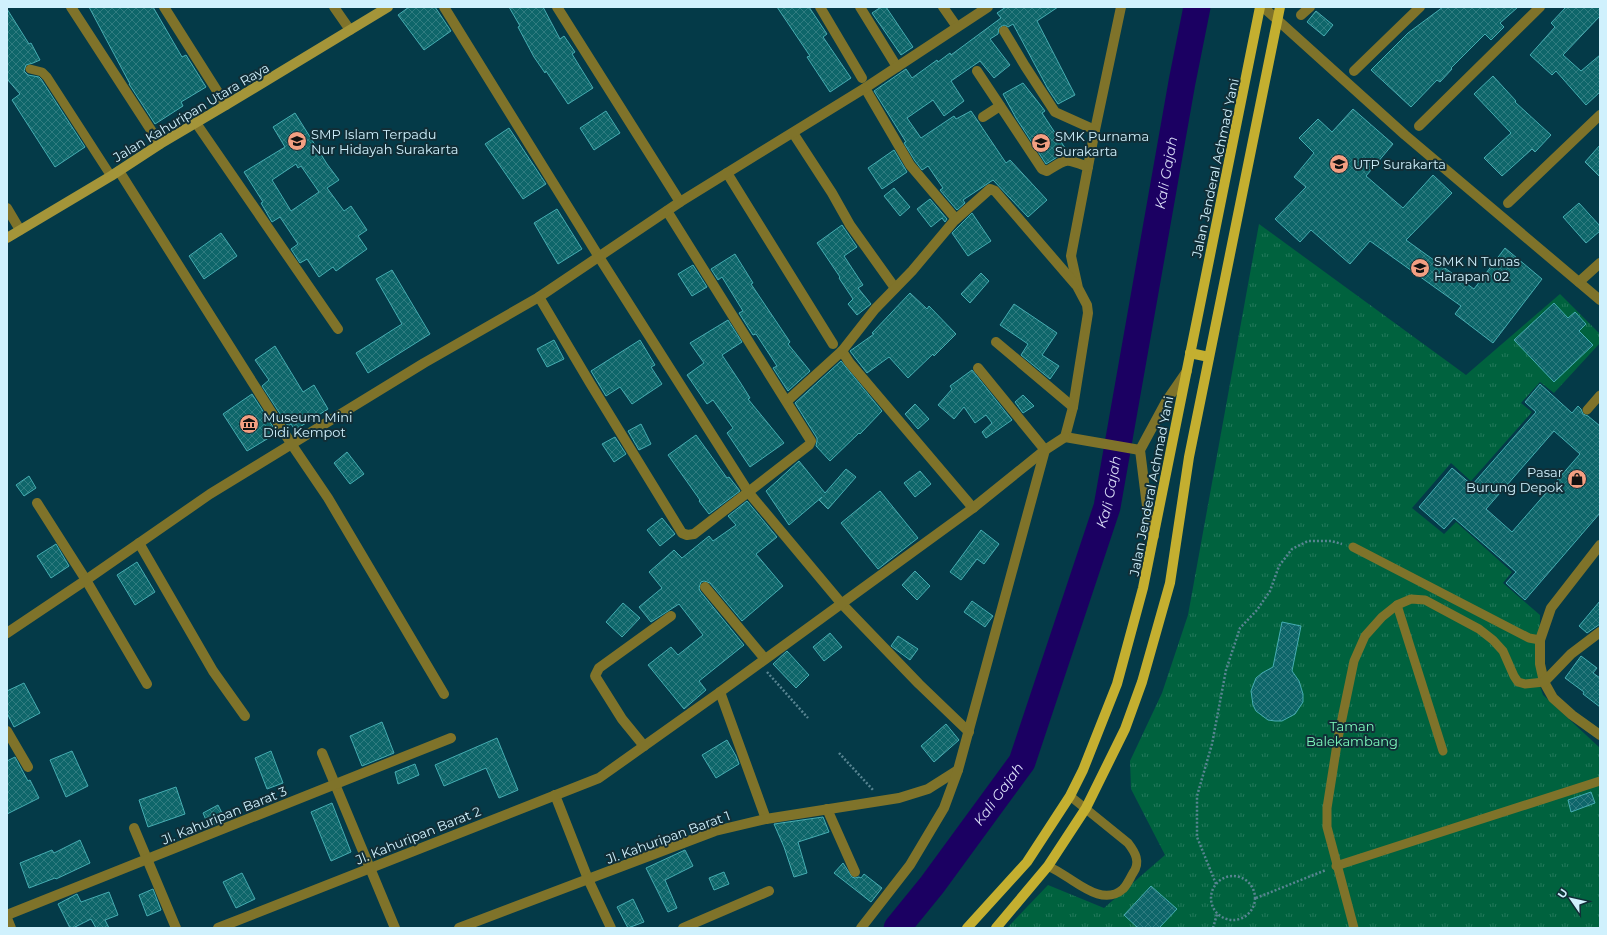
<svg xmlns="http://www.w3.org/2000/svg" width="1607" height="935" font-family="Montserrat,sans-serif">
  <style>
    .park { fill: url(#park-tufts) }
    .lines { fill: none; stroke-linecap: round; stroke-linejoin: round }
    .river { stroke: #1b0062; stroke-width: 27 }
    .building { fill: url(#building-cross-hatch); stroke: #46adb2; fill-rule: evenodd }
    .path { stroke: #588592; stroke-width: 2.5; stroke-dasharray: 2 2; stroke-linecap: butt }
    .lane { stroke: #7f732a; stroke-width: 9 }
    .street { stroke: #7f732a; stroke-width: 10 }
    .secondary { stroke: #a49539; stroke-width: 10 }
    .primary { stroke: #c4af30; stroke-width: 10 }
    .labels { text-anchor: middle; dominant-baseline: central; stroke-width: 4; stroke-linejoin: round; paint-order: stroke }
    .street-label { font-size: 13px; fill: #d0f1fd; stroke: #112e37 }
    .poi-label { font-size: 13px; fill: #d0f1fd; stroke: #112e37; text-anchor: start }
    .park-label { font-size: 13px; fill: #7ffcbe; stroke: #112e37 }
    .water-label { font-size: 14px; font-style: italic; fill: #d9dcf6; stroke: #112e37 }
  </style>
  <defs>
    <pattern id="park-tufts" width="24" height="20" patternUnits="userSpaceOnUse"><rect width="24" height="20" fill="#00623e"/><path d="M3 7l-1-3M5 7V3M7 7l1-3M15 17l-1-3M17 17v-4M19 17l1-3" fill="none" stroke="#24795b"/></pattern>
    <pattern id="building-cross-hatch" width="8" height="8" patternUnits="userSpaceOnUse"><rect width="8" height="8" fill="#0e666a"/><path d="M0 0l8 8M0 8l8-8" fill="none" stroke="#307c80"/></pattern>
  </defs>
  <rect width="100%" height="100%" fill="#043a48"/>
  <!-- park -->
  <polygon class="park" points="1259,224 1466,375 1560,294 1600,334 1600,343 1554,393 1540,382 1521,403 1532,412 1471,481 1451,463 1412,508 1444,534 1456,522 1512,572 1503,583 1540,615 1539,683 1543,695 1600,748 1600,928 1007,928 1048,885 1104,908 1165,855 1131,789 1130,761 1162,693 1188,615"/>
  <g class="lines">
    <!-- river -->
    <path class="river" id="s1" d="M 897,928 L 932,885 L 1022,762 L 1107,507 L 1182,82 L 1197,7"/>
  </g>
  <!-- building -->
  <g class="building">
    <polygon points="89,7 153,7 182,57 186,55 206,87 181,102 183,106 155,124 129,84 130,84"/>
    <polygon points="409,7 435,7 451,31 424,50 398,15"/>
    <polygon points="509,7 543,7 560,39 564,36 575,52 572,54 593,88 568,104 546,71 545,73 534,57 518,27 520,26"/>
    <polygon points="777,7 809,7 827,34 823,37 851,78 830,92 807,57 810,56"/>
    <polygon points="881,7 886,7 913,47 901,55 872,13"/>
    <polygon points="1006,7 1058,7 1037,21 1075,95 1058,104 1048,89 1013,24 1008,27 1004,25 999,28 998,34 990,39 1010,65 994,78 980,61 951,81 964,101 944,116 933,100 907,118 921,138 954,116 956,119 971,111 1006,163 1010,160 1047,200 1028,217 993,180 963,200 965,203 957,210 940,190 943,188 928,166 922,170 915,161 904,143 906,142 874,91 906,69 912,78 937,60 938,62 950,53 951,55 1001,18 997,13"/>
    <polygon points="1443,7 1518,7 1500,23 1504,27 1491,40 1485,34 1451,68 1452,69 1440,82 1437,80 1411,107 1371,70 1408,33"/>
    <polygon points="1566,7 1600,7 1600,16 1563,55 1581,71 1600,55 1600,92 1586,105 1556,71 1552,75 1530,55 1555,27 1551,23"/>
    <polygon points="7,9 29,44 31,43 40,60 33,63 26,65 24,71 28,75 39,77 41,79 85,147 55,167 12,100 20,94 7,79"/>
    <polygon points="1316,11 1333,25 1324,36 1307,22"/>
    <polygon points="1493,76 1516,101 1515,102 1551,135 1535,152 1532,149 1502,176 1484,158 1511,133 1474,94"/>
    <polygon points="1023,83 1045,111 1042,113 1067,151 1046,164 1016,118 1003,94"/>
    <polygon points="1353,109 1393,144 1366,176 1403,208 1433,175 1452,193 1406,240 1474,289 1505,248 1542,279 1493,343 1455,314 1461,306 1370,241 1350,264 1311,230 1300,242 1275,219 1306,187 1294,177 1314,153 1299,138 1318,119 1332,132"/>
    <polygon points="606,111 620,133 594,150 580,128"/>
    <path d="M 295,113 L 327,164 L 339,180 L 327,188 L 344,211 L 351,206 L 367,230 L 358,236 L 367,249 L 336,271 L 333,267 L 319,277 L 307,259 L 300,263 L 291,249 L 298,244 L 280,217 L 272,222 L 261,203 L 263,202 L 244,172 L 285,147 L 273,127 ZM 296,164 L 298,168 L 301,166 L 319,192 L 291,211 L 272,180 Z"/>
    <polygon points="509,128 546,184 523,199 485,144"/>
    <polygon points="1600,145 1600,177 1585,162"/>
    <polygon points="894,150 907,172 882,189 868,168"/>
    <polygon points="894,188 910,207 900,216 884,196"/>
    <polygon points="930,199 947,219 945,222 942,218 931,227 917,209"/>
    <polygon points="1579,203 1600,226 1600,231 1586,243 1563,217"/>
    <polygon points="557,209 582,249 558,264 534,223"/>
    <polygon points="972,213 991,241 968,256 952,233"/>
    <polygon points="842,225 857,247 844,256 863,285 858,288 871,304 857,315 848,304 853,299 839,278 840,277 817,243"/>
    <polygon points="221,233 237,256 204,279 189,256"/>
    <polygon points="735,254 753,283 751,284 790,342 788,344 810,371 788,391 773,368 777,366 756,334 753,335 739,313 743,311 722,277 718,280 711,269"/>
    <polygon points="693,265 707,287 692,296 678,274"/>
    <polygon points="392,270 430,334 368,373 356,353 402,324 376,279"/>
    <polygon points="981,273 989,281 970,303 961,294"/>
    <polygon points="910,293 927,309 929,306 956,334 934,356 933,354 908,378 889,357 867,373 850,351 874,334 872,333"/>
    <polygon points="1554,303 1568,318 1575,312 1586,324 1579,331 1593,345 1554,382 1514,340"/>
    <polygon points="1014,304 1057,333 1042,355 1059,366 1050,379 1021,355 1028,344 1000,325"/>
    <polygon points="728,320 742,342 722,355 740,382 750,398 748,399 784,443 750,467 727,433 733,428 713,400 707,404 687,375 704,363 690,343"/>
    <polygon points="554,340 564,359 547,367 537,349"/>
    <polygon points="640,340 655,365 651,367 662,384 632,404 620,387 606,396 591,371"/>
    <polygon points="275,346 303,392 314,385 328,409 295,430 291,424 288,426 262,386 269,380 255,360"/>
    <polygon points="841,361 882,411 860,434 859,433 830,461 816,446 817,441 817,438 795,403"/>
    <polygon points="972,370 1012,420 986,438 982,432 992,423 986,415 975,423 964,407 954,419 938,405 952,389 950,386"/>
    <path d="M 1540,384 L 1572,413 L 1578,406 L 1581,409 L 1583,414 L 1588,416 L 1600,426 L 1600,513 L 1525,600 L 1506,583 L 1516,572 L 1454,518 L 1444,529 L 1419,507 L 1452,468 L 1472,485 L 1536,412 L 1525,402 ZM 1554,431 L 1580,454 L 1512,532 L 1486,509 Z"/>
    <polygon points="252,394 277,433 247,451 223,414"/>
    <polygon points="1023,395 1034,406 1023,413 1015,402"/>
    <polygon points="915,404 929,419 918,429 905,414"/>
    <polygon points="641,424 651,444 639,450 628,431"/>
    <polygon points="696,435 727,478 729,477 740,491 709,514 699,501 700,500 668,455"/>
    <polygon points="615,437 626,454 614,462 602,444"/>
    <polygon points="347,452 364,474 350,484 334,463"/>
    <polygon points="799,461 825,493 846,469 856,477 828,509 819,500 822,497 789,525 766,491"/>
    <polygon points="920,471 931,484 915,497 904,483"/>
    <polygon points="29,476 36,488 24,496 16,485"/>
    <polygon points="880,491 918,538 878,569 841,523"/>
    <polygon points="747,501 777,537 756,554 783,586 742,621 710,583 704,581 701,582 699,588 700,591 744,645 699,681 706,690 684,709 648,665 671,647 678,655 703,635 679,604 651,622 639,607 662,588 649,572 674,550 682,558 709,536 713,541 736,525 728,516"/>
    <polygon points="662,518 675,534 660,546 647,530"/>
    <polygon points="981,530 999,544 984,564 977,559 961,580 950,572"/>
    <polygon points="56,544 69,566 51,578 37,556"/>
    <polygon points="137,562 155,592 135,605 117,575"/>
    <polygon points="915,571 930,586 917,600 902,585"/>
    <polygon points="972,601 993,616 985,627 964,612"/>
    <polygon points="1600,601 1600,624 1587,633 1579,626"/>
    <polygon points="623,603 640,618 622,637 606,622"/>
    <polygon points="1282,622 1301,626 1292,671 1299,681 1303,694 1303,702 1295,714 1282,721 1275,721 1268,720 1256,711 1253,705 1251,691 1256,678 1262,673 1273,667"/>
    <polygon points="830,633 842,647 824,661 813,647"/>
    <polygon points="898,636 918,649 910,660 891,646"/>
    <polygon points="787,651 809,675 796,688 773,664"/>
    <polygon points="1581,656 1597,668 1593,673 1600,678 1600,707 1583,694 1584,692 1565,678"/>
    <polygon points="24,683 40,713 14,727 7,713 7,691"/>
    <polygon points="382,722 394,753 362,766 350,736"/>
    <polygon points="946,724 959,740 934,762 921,746"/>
    <polygon points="497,738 518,790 499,798 486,768 444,786 435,765"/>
    <polygon points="727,740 736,756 739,764 716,778 702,755"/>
    <polygon points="72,751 88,786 66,797 50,760"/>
    <polygon points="271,751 283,783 267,789 255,758"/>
    <polygon points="15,757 28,781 30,780 39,798 7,814 7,761"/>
    <polygon points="415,764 419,775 398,784 395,772"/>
    <polygon points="176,787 185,814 148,827 139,800"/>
    <polygon points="1591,792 1595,803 1571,812 1568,800"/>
    <polygon points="332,803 351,852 331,861 311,812"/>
    <polygon points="218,805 225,819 209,827 203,813"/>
    <polygon points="823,817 829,832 798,842 807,873 794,877 784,847 774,824"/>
    <polygon points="80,840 90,863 56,879 55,878 29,888 20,863 52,850 54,853"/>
    <polygon points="685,850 693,866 665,880 677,908 668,912 646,868"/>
    <polygon points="843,863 852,877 855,878 859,877 861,878 864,874 882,888 871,902 834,873"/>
    <polygon points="724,872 729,884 714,890 709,878"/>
    <polygon points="242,873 255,899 236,908 223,882"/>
    <polygon points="1151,886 1177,909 1159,928 1138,928 1124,915"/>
    <polygon points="153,889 161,910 147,916 139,895"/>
    <polygon points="109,892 118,915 105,920 109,928 96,928 91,919 73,928 70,928 58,904 77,894 81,902"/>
    <polygon points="633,899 644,922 628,928 617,907"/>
  </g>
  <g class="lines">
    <!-- path -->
    <g class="path">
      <polyline points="767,672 808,718"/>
      <polyline points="839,753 874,791"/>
      <circle cx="1233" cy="898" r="22"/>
      <polyline points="1216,884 1197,837 1197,796 1212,744 1226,670 1240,628 1257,610 1270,591 1279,566 1292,549 1308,541 1331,541 1342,544"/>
      <polyline points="1256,898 1326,870"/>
      <polyline points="1213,928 1217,914"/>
    </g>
    <!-- lane -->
    <g class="lane">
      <polyline points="30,69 42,72 47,77 111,176"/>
      <polyline points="1587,410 1600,395"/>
      <polyline points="1353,547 1529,638 1540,640"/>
      <polyline points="1397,605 1443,751"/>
      <path d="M 1048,866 C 1054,869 1061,873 1067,877 C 1083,887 1105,905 1123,889 C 1127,885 1130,878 1133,873 C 1141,862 1135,852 1128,843 L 1070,796"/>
      <polyline points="1336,866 1600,781"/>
      <polyline points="1354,928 1327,827 1327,808 1338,738 1354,661 1365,636 1382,617 1397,605 1411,599 1425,600 1479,629 1493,640 1503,651 1514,676 1518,682 1525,684 1544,682"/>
    </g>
    <!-- street -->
    <g class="street">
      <polyline points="71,7 160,144"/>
      <polyline points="164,7 226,105"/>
      <polyline points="334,7 350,30"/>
      <polyline points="444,7 599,257 749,493 841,603 919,684 969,732"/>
      <polyline points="557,7 680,202"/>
      <polyline points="820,7 862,78"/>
      <polyline points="860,7 897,67"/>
      <polyline points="943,7 957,27"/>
      <polyline points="1121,7 1095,130 1071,256 1078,288 1087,305 1088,313 1073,407 1065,437 1140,450"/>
      <polyline points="1263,7 1405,135 1600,300"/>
      <polyline points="1301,15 1310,7"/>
      <polyline points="1004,31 1025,66 1055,112 1095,130"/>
      <path d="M 977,71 L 1042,169 L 1047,171 C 1068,158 1065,158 1088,167"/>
      <polyline points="1354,71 1420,7"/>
      <polyline points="865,88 910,165 956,219"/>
      <polyline points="983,117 1000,106"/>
      <polyline points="196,123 338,329"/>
      <polyline points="1419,126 1540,7"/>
      <polyline points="793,133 832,193 850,225 895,288"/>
      <polyline points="119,171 292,445 328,498 444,694"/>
      <polyline points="727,173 833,344"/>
      <polyline points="1508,203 1600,115"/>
      <polyline points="7,208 20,230"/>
      <polyline points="1579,282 1600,263"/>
      <polyline points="539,297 590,383 682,533 687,535 694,534 809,445 811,441 667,211"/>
      <polyline points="996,342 1073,407"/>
      <polyline points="842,351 849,362 973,508"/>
      <polyline points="787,401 842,351 875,309 912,271 954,221 990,189 995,191 1076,285"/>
      <polyline points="37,503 86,580 147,684"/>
      <polyline points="1154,536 1149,522 1140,450 1167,400 1187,371"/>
      <polyline points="139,543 213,671 245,716"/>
      <polyline points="1600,545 1551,608 1540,640 1540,664 1544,682 1553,698 1572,715 1600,735"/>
      <polyline points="705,587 765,659"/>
      <polyline points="7,633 86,580 210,494 424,363 539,297 680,202 865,88 988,7"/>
      <polyline points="1544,682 1571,654 1600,632"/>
      <polyline points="720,692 766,819"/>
      <polyline points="7,731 28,767"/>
      <polyline points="644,746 622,719 595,676 599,668 671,616"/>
      <polyline points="322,753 395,928"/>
      <polyline points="555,795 588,879 611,928"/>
      <polyline points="827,809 855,872"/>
      <polyline points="134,828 176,928"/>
      <polyline points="7,915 451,738"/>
      <polyline points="7,918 11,928"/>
      <polyline points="218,928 599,778 720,692 973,508 1045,450 1065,437"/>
      <polyline points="459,928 715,831 766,819 899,798 928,789 958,770"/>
      <polyline points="683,928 769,891"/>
      <polyline points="861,928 910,865 944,808 958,770 1045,450 978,368"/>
    </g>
    <!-- secondary -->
    <polyline class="secondary" points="7,238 111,176 160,144 226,105 388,7"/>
    <!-- primary -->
    <g class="primary">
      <polyline points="1190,353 1209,357"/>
      <polyline points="967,928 1027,862 1070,796 1083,770 1117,684 1143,588 1260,7"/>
      <polyline points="996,928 1048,866 1086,808 1125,729 1142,682 1170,583 1189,457 1280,7"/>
    </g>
  </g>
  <!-- icons -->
  <defs>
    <g id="school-disc" transform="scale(1)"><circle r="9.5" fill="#f39f82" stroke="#112e37"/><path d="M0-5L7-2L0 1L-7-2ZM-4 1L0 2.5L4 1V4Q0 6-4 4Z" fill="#111"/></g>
    <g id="university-disc" transform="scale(1)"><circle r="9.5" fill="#f39f82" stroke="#112e37"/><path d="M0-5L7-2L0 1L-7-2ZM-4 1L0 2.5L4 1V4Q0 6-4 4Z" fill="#111"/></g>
    <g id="museum-disc" transform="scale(1)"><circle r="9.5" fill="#f39f82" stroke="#112e37"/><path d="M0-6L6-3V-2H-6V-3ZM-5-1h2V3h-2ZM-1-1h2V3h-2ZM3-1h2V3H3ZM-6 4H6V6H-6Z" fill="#111"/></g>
    <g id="shop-disc" transform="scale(1)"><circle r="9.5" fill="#f39f82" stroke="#112e37"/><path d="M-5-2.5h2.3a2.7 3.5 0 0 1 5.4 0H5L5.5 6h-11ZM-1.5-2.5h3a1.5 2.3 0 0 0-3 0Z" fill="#111"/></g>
  </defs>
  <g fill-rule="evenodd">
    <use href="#school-disc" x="297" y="141"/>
    <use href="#school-disc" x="1041" y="143"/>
    <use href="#university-disc" x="1339" y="164"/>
    <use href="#school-disc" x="1420" y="268"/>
    <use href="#museum-disc" x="249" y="424"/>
    <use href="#shop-disc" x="1577" y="479"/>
  </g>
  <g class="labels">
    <!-- street labels -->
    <g class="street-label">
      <text transform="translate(191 112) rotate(-31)">Jalan Kahuripan Utara Raya</text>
      <text transform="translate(1215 168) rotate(-78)">Jalan Jenderal Achmad Yani</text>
      <text transform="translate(1151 486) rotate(-79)">Jalan Jenderal Achmad Yani</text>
      <text transform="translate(224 815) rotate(-22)">Jl. Kahuripan Barat 3</text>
      <text transform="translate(418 835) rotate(-22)">Jl. Kahuripan Barat 2</text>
      <text transform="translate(668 837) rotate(-20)">Jl. Kahuripan Barat 1</text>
    </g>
    <!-- poi labels -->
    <g class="poi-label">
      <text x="311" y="134">SMP Islam Terpadu<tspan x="311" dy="15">Nur Hidayah Surakarta</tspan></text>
      <text x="1055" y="136">SMK Purnama<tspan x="1055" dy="15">Surakarta</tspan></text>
      <text x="1353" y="164">UTP Surakarta</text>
      <text x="1434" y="261">SMK N Tunas<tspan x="1434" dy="15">Harapan 02</tspan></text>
      <text x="263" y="417">Museum Mini<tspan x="263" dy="15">Didi Kempot</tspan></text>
      <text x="1563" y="472" text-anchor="end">Pasar<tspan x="1563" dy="15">Burung Depok</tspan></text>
    </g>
    <!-- park labels -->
    <g class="park-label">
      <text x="1352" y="726">Taman<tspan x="1352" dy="15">Balekambang</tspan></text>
    </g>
    <!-- water labels -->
    <g class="water-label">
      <text stroke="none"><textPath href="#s1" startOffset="816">Kali Gajah</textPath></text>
      <text stroke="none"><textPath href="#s1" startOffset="492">Kali Gajah</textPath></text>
      <text stroke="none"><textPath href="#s1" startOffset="168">Kali Gajah</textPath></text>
    </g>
  </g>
  <!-- border -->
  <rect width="1607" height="935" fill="none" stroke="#d0f1fd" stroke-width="16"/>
  <!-- north arrow -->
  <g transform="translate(1571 899) rotate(304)" stroke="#112e37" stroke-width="3" paint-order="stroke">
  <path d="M0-3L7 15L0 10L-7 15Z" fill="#d0f1fd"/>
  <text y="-6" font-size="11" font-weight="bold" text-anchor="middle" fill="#d0f1fd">U</text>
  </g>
</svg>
